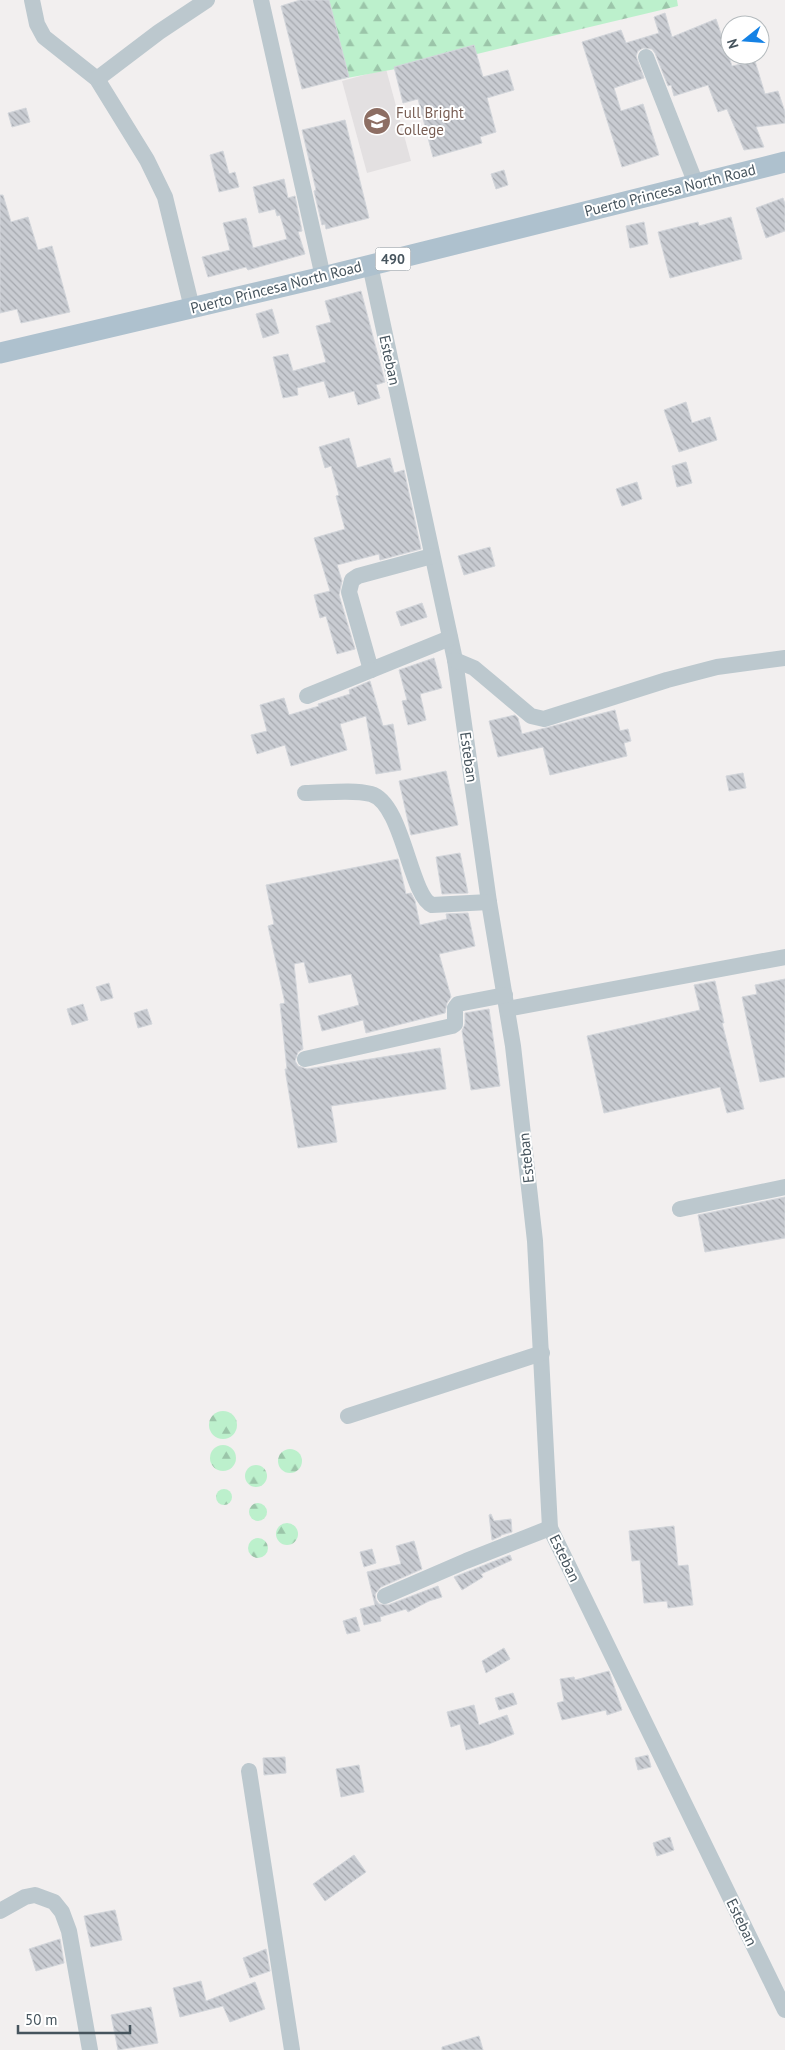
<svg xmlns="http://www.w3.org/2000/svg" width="785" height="2050" font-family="'PT Sans',sans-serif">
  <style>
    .education { fill: #e3e0e1 }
    .forest { fill: url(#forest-firs) }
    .building { fill: url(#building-back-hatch); stroke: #d3d6db }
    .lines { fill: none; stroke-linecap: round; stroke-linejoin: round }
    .minor { stroke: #bcc8ce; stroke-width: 16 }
    .major { stroke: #aec1ce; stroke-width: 21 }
    .labels { text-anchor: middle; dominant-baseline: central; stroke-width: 4; stroke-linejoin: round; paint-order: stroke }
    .shield { fill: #fff; stroke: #7e878e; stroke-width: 1 }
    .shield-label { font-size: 14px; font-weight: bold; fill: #46545d }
    .education-label { font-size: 15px; fill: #785e54; stroke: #fff; text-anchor: start }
    .street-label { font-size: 15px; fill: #46545d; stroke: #fff }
  </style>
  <defs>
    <pattern id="forest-firs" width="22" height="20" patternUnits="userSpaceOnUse" patternTransform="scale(1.25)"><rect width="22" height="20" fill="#bcf0cc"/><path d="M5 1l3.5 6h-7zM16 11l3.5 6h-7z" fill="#9bc5a9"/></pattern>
    <pattern id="building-back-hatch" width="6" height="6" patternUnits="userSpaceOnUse" patternTransform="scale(1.25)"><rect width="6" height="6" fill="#c9ccd2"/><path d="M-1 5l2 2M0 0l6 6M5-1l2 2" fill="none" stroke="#a5a8ae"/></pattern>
  </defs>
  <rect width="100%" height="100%" fill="#f2efef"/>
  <!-- education -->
  <polygon class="education" points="386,69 411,161 367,173 342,81"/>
  <!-- forest -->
  <g class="forest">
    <polygon points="312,0 677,0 678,6 477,54 336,80"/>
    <circle cx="223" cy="1425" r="14"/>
    <circle cx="223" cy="1458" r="13"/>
    <circle cx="290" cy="1461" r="12"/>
    <circle cx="256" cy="1476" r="11"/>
    <circle cx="224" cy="1497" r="8"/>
    <circle cx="258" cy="1512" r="9"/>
    <circle cx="287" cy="1534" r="11"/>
    <circle cx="258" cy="1548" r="10"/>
  </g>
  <!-- building -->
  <g class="building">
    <polygon points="300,0 329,0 349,77 302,89 281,6"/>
    <polygon points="665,13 672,37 716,19 732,66 755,61 765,94 778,91 785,112 785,123 756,127 764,147 744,150 727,109 718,112 708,85 674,96 671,85 668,86 655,53 652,49 643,48 638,51 636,56 644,78 614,88 621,111 643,104 659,155 622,167 582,42 621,30 626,43 659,33 654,17"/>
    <polygon points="474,45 483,77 508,70 514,90 487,98 496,132 480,137 482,143 433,157 418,99 403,103 394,67"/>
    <polygon points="26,108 30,122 12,127 8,113"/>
    <polygon points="345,120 369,218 326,229 325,224 322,225 314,191 316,190 302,130"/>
    <polygon points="223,151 229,174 235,172 239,187 219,192 210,155"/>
    <polygon points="504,170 508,185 496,189 491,174"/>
    <polygon points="284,179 288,198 295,196 302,231 298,232 305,254 248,270 246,267 208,277 202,257 230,250 223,223 246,218 253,248 287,239 280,215 277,216 275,209 259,213 253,187"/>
    <polygon points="0,195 3,195 11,222 28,217 38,250 52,246 70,312 21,323 17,309 0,313"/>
    <polygon points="783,198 785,204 785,231 766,238 756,208"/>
    <polygon points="731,217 742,259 670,278 658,232 698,222 699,226"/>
    <polygon points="644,222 648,244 630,248 626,226"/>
    <polygon points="361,291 385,382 376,385 380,398 358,405 354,391 329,398 324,381 297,388 298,395 283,398 273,357 288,354 293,371 326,362 316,326 331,322 325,301"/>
    <polygon points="272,309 279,333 263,338 256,314"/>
    <polygon points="686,402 692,423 710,417 717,440 679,452 664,410"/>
    <polygon points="349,438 357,468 390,458 394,473 404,470 421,549 380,560 379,554 337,565 342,581 339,595 355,649 337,654 326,616 320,618 314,595 330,591 314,538 345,529 336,496 339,495 331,466 325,468 319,447"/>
    <polygon points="686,462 692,483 677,487 672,466"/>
    <polygon points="637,482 642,499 622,506 616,489"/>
    <polygon points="490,547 495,566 464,575 458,556"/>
    <polygon points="422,603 427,617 401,626 396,612"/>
    <polygon points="434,658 442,688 420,694 426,720 408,725 402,701 407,700 399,670"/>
    <polygon points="370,681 383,726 393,724 401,770 376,774 366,716 340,724 347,750 291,766 285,745 257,754 251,735 267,731 260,705 284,698 289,715 319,706 318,704 350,694 349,690"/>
    <polygon points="615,710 620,731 628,729 631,741 624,743 627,756 550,775 543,747 498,757 489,721 515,715 518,718 522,734"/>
    <polygon points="446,771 458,825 411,835 399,781"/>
    <polygon points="743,773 746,788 729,791 726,776"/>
    <polygon points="460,853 468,893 442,894 436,857"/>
    <polygon points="398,859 406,894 411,893 415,901 420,925 447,919 446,914 468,913 475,946 439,954 451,997 447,1003 445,1013 366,1033 363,1020 322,1031 318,1016 359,1005 351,974 309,983 304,962 294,964 303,1049 298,1052 295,1061 298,1066 307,1069 440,1048 446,1089 331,1106 337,1142 298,1148 285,1069 287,1069 280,1004 285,1003 268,926 274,924 266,885"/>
    <polygon points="785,979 785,1077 760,1082 742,997 757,994 755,985"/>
    <polygon points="715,981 724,1023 722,1023 744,1109 727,1113 720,1087 604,1113 587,1036 700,1010 694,985"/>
    <polygon points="109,983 113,998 101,1001 96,987"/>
    <polygon points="83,1004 88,1020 72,1025 67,1009"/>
    <polygon points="147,1009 152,1024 138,1028 134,1013"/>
    <polygon points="489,1009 500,1086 471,1090 462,1031 465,1024 465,1013"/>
    <polygon points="785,1197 785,1238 705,1252 698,1215"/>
    <polygon points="491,1514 494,1521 511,1519 512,1532 501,1535 501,1536 492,1540 489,1515"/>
    <polygon points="674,1526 678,1566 688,1565 693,1605 668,1608 667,1601 644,1603 640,1560 632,1561 629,1531"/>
    <polygon points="414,1541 422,1569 381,1587 375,1594 376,1600 379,1604 388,1605 438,1586 442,1597 429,1601 408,1612 406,1609 380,1617 381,1621 364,1625 360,1609 375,1605 367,1572 401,1564 396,1546"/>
    <polygon points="372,1549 376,1563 364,1567 360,1552"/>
    <polygon points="510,1555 512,1560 481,1574 483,1577 462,1590 454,1577"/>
    <polygon points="356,1617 360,1631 347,1634 343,1621"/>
    <polygon points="504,1648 510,1659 486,1673 482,1661"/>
    <polygon points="609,1671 622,1710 607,1715 606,1710 562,1720 557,1703 564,1701 560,1679 574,1677 575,1680"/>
    <polygon points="513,1693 517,1704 499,1710 495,1698"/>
    <polygon points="474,1705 479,1725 507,1715 514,1734 489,1744 466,1750 460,1724 451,1727 447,1712"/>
    <polygon points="648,1755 651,1767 638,1770 635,1758"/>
    <polygon points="285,1757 286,1773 264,1775 263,1758"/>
    <polygon points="359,1765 364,1792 341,1797 336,1769"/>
    <polygon points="670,1837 674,1850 657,1856 653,1843"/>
    <polygon points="354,1855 366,1872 325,1901 313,1884"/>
    <polygon points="115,1910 122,1940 91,1947 84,1916"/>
    <polygon points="60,1939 64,1963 36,1971 29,1949"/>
    <polygon points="266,1949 270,1971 250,1978 243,1958"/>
    <polygon points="201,1981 206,2001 255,1982 265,2009 230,2022 223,2006 180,2017 173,1988"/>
    <polygon points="151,2007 158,2043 118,2050 111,2015"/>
    <polygon points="479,2036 483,2050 442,2050 442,2047"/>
  </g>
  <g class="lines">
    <!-- minor -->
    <g class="minor">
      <polyline points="32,0 37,24 44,37 97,79 147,160 165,197 192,308"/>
      <polyline points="261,0 323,277"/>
      <polyline points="646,57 696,184"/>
      <polyline points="97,79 159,32 207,0"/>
      <polyline points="370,265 455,660 489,902 513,1046 535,1241 550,1528 785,2010"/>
      <polyline points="432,556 358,576 352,580 349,592 371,670 450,638"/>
      <polyline points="455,660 474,668 531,716 544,719 667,680 717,667 785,658"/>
      <polyline points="307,696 371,670"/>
      <path d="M 305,793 C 324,793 353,789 371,794 C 403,803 410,896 432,905 L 489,902"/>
      <polyline points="507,1009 785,957"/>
      <polyline points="305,1059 452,1026 455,1024 455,1008 458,1004 505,995"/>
      <polyline points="680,1209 785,1187"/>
      <polyline points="348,1416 542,1353"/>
      <polyline points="385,1596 466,1561 550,1528"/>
      <polyline points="249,1771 292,2050"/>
      <polyline points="0,1911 25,1897 35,1895 54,1902 62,1912 69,1931 90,2050"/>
    </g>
    <!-- major -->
    <polyline class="major" points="0,353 323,277 785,162"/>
  </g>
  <!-- icons -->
  <defs>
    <g id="university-disc" transform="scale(1.4375)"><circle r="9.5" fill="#8d6e63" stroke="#fff"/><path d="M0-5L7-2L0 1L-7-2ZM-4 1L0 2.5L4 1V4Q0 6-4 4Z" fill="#fff"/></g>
  </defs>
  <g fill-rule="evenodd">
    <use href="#university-disc" x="377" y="121"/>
  </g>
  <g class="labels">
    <!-- shield labels -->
    <rect class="shield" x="375.5" y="247.5" width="35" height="23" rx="4"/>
    <g class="shield-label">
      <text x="393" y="259">490</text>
    </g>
    <!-- education labels -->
    <g class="education-label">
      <text x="396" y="112">Full Bright<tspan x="396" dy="17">College</tspan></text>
    </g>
    <!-- street labels -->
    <g class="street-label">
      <text transform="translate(670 190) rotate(-14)">Puerto Princesa North Road</text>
      <text transform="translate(276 287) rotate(-14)">Puerto Princesa North Road</text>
      <text transform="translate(390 360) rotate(78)">Esteban</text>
      <text transform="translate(469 757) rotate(82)">Esteban</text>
      <text transform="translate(526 1158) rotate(-96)">Esteban</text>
      <text transform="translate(565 1558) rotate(64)">Esteban</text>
      <text transform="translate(742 1922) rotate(64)">Esteban</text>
    </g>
  </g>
  <!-- north arrow -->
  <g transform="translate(745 40) rotate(253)"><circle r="24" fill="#ffffff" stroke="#b5bbbe"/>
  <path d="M0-4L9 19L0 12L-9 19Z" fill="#1582e5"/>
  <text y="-8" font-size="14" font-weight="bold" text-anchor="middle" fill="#46545d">N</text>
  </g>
  <!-- scale -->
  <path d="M18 2025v8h112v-8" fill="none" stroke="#46545d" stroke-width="2.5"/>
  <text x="25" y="2025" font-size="15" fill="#46545d" stroke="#ffffff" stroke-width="4" paint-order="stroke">50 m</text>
</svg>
